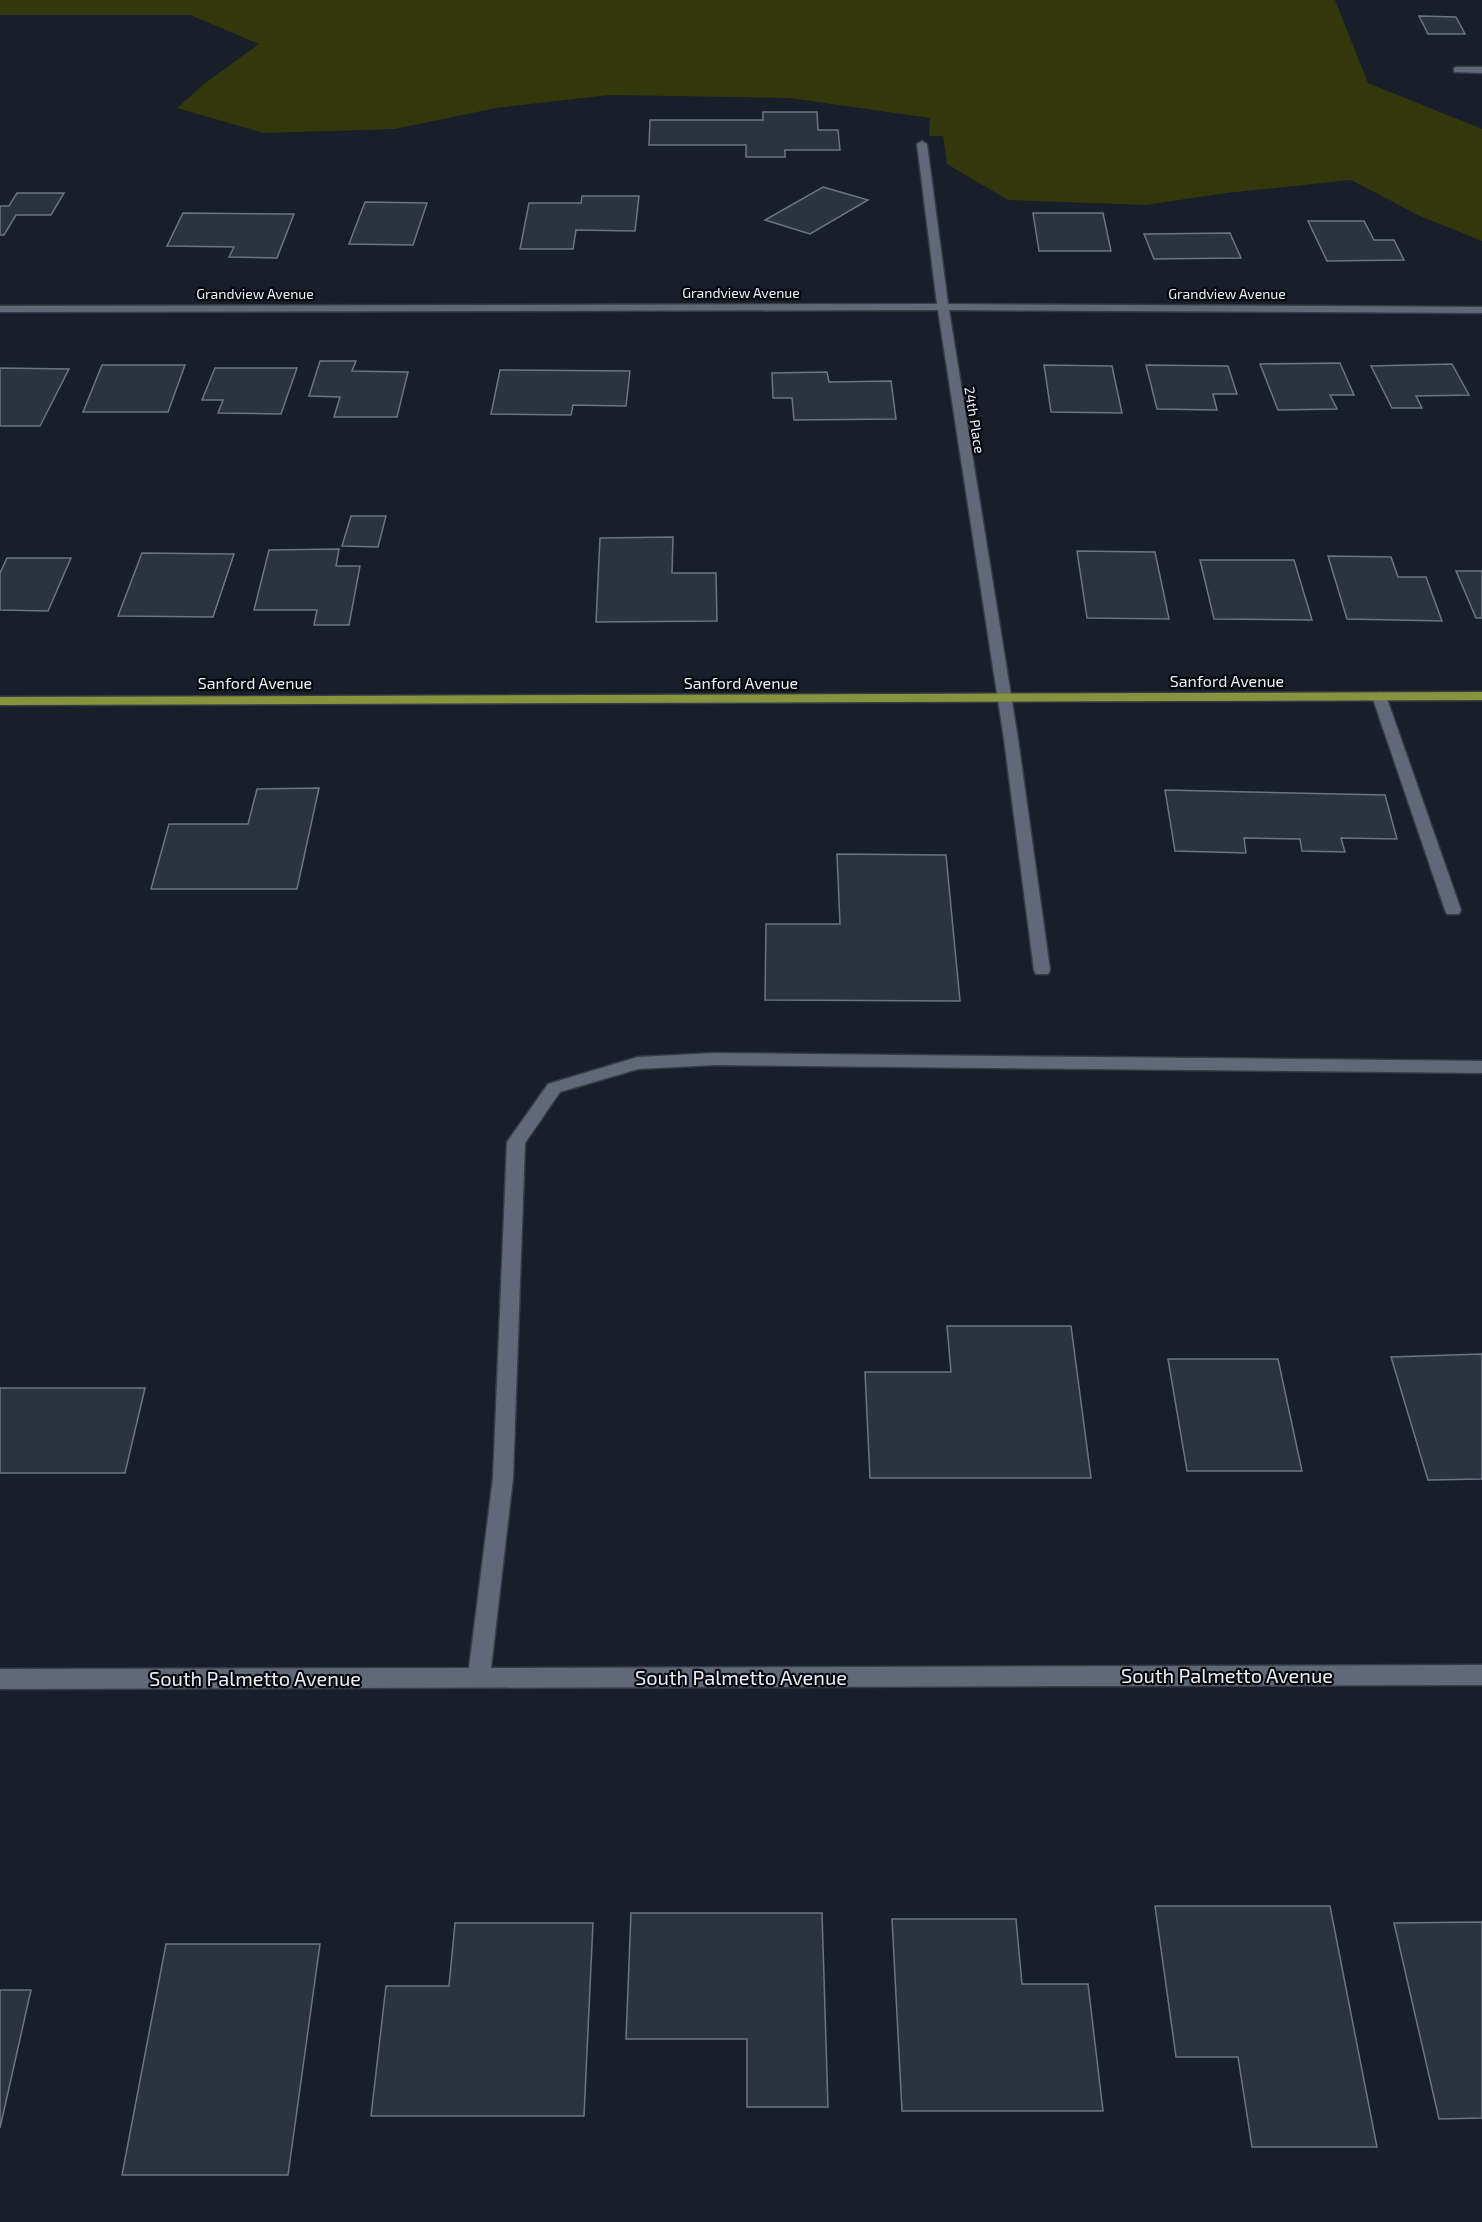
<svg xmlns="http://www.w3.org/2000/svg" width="1482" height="2222" font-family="'Exo 2',sans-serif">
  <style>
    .green { fill: #32370c }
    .building { fill: #2c3340; stroke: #6c7484; stroke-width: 1.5 }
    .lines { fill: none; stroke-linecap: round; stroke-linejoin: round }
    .minor-casing { stroke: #373b45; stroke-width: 3 }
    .major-casing { stroke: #373b45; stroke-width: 3 }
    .minor { fill: #616978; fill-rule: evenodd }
    .major { fill: #88943d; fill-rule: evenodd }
    .labels { text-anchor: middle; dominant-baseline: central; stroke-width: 4.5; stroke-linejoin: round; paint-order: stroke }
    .far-street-label { font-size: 14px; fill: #ebeff8; stroke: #06090e }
    .street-label { font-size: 16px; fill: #ebeff8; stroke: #06090e }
    .near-street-label { font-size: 20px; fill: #ebeff8; stroke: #06090e }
  </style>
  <rect width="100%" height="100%" fill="#181f2b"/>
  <!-- green -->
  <polygon class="green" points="0,0 1335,0 1368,83 1482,129 1482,241 1420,216 1351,180 1226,193 1146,205 1008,200 947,164 943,136 929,136 930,118 790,98 609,95 496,108 395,129 264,133 177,108 204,84 259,44 190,15 0,15"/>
  <!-- building -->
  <g class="building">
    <polygon points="1419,16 1456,17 1465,34 1428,34"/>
    <polygon points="763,112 817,112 818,130 838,130 840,150 785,150 785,157 746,157 746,145 649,145 650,120 763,120"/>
    <polygon points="823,187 868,200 810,234 765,220"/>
    <polygon points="17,193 64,193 51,215 16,215 4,235 0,235 0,206 9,206"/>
    <polygon points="582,196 639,196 635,231 576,230 573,249 520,249 529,203 581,203"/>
    <polygon points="365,202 427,203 413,245 349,244"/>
    <polygon points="183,213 294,214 277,258 229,257 234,247 167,246"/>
    <polygon points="1033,213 1103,213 1111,251 1039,251"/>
    <polygon points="1308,221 1364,221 1374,240 1394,240 1404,260 1327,261"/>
    <polygon points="1230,233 1241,258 1154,259 1144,234"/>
    <polygon points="320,361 356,361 352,371 408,372 397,417 334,417 340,397 309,396"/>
    <polygon points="1340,363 1354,395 1330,395 1337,409 1278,410 1260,364"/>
    <polygon points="1452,364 1469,395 1416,396 1422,408 1392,408 1371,366"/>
    <polygon points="102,365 185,365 168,412 83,412"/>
    <polygon points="1044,365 1112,366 1122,413 1051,412"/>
    <polygon points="1146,365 1228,366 1237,394 1213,394 1217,410 1157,409"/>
    <polygon points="0,368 69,369 40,426 0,426"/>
    <polygon points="215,368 297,368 281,414 218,413 223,400 202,400"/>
    <polygon points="500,370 630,371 626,406 573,405 571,415 491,414"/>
    <polygon points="827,372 829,382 891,381 896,419 794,420 792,398 773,398 772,373"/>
    <polygon points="351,516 386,516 378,547 342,546"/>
    <polygon points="673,537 672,573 716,573 717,621 596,622 600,538"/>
    <polygon points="339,549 336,566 360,566 349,625 314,625 317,610 254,610 269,550"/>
    <polygon points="1077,551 1155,552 1169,619 1087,618"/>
    <polygon points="142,553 234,554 213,617 118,616"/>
    <polygon points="1328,556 1391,557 1398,577 1426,577 1442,621 1347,619"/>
    <polygon points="7,558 71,558 48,611 0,610 0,573"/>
    <polygon points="1200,560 1294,560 1312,620 1214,619"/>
    <polygon points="1456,571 1482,571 1482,618 1476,618"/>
    <polygon points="319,788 297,889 151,889 169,824 248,824 257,789"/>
    <polygon points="1165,790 1385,795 1397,839 1341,838 1345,852 1302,851 1300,839 1244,838 1246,853 1175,851"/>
    <polygon points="837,854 946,855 960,1001 765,1000 766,924 840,924"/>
    <polygon points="947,1326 1071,1326 1091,1478 870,1478 865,1372 951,1372"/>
    <polygon points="1482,1354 1482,1479 1428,1480 1391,1357"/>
    <polygon points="1168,1359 1278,1359 1302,1471 1187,1471"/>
    <polygon points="0,1388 145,1388 125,1473 0,1473"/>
    <polygon points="1155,1906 1330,1906 1377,2147 1252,2147 1238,2057 1176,2057"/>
    <polygon points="631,1913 822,1913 828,2107 747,2107 747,2039 626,2039"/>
    <polygon points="892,1919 1016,1919 1022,1984 1088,1984 1103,2111 902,2111"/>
    <polygon points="1482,1922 1482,2118 1439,2119 1394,1923"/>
    <polygon points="455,1923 593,1923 584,2116 371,2116 386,1986 449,1986"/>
    <polygon points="166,1944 320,1944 288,2175 122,2175"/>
    <polygon points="0,1990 31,1990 0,2128"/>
  </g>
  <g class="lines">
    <!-- minor casing -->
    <g class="minor-casing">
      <g id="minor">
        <polygon points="1457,67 1482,67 1482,73 1454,72 1454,68"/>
        <polygon points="922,141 927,144 948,304 1482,307 1482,313 949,310 1018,739 1050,970 1048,974 1036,974 1034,970 1004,739 938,310 0,312 0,306 937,304 917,144"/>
        <polygon points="1379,692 1386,696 1461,910 1459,914 1447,914 1445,910 1372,696"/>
        <polygon points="715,1053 1482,1061 1482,1073 715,1065 638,1069 560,1092 525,1143 513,1478 491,1668 1482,1665 1482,1685 0,1689 0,1669 469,1668 493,1478 507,1142 548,1084 638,1057"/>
      </g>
    </g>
    <!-- major casing -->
    <g class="major-casing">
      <polygon id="major" points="1482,692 1482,700 0,705 0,697"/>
    </g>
    <!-- minor -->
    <use href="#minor" class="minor"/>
    <!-- major -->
    <use href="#major" class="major"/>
  </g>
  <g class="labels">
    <!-- far-street labels -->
    <g class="far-street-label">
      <text x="741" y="292">Grandview Avenue</text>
      <text x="255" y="293">Grandview Avenue</text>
      <text x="1227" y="293">Grandview Avenue</text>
      <text transform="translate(975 420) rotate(81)">24th Place</text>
    </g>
    <!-- street labels -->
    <g class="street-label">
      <text x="1227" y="680">Sanford Avenue</text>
      <text x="255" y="682">Sanford Avenue</text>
      <text x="741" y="682">Sanford Avenue</text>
    </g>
    <!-- near-street labels -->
    <g class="near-street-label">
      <text x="1227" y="1675">South Palmetto Avenue</text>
      <text x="741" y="1677">South Palmetto Avenue</text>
      <text x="255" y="1678">South Palmetto Avenue</text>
    </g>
  </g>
</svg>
